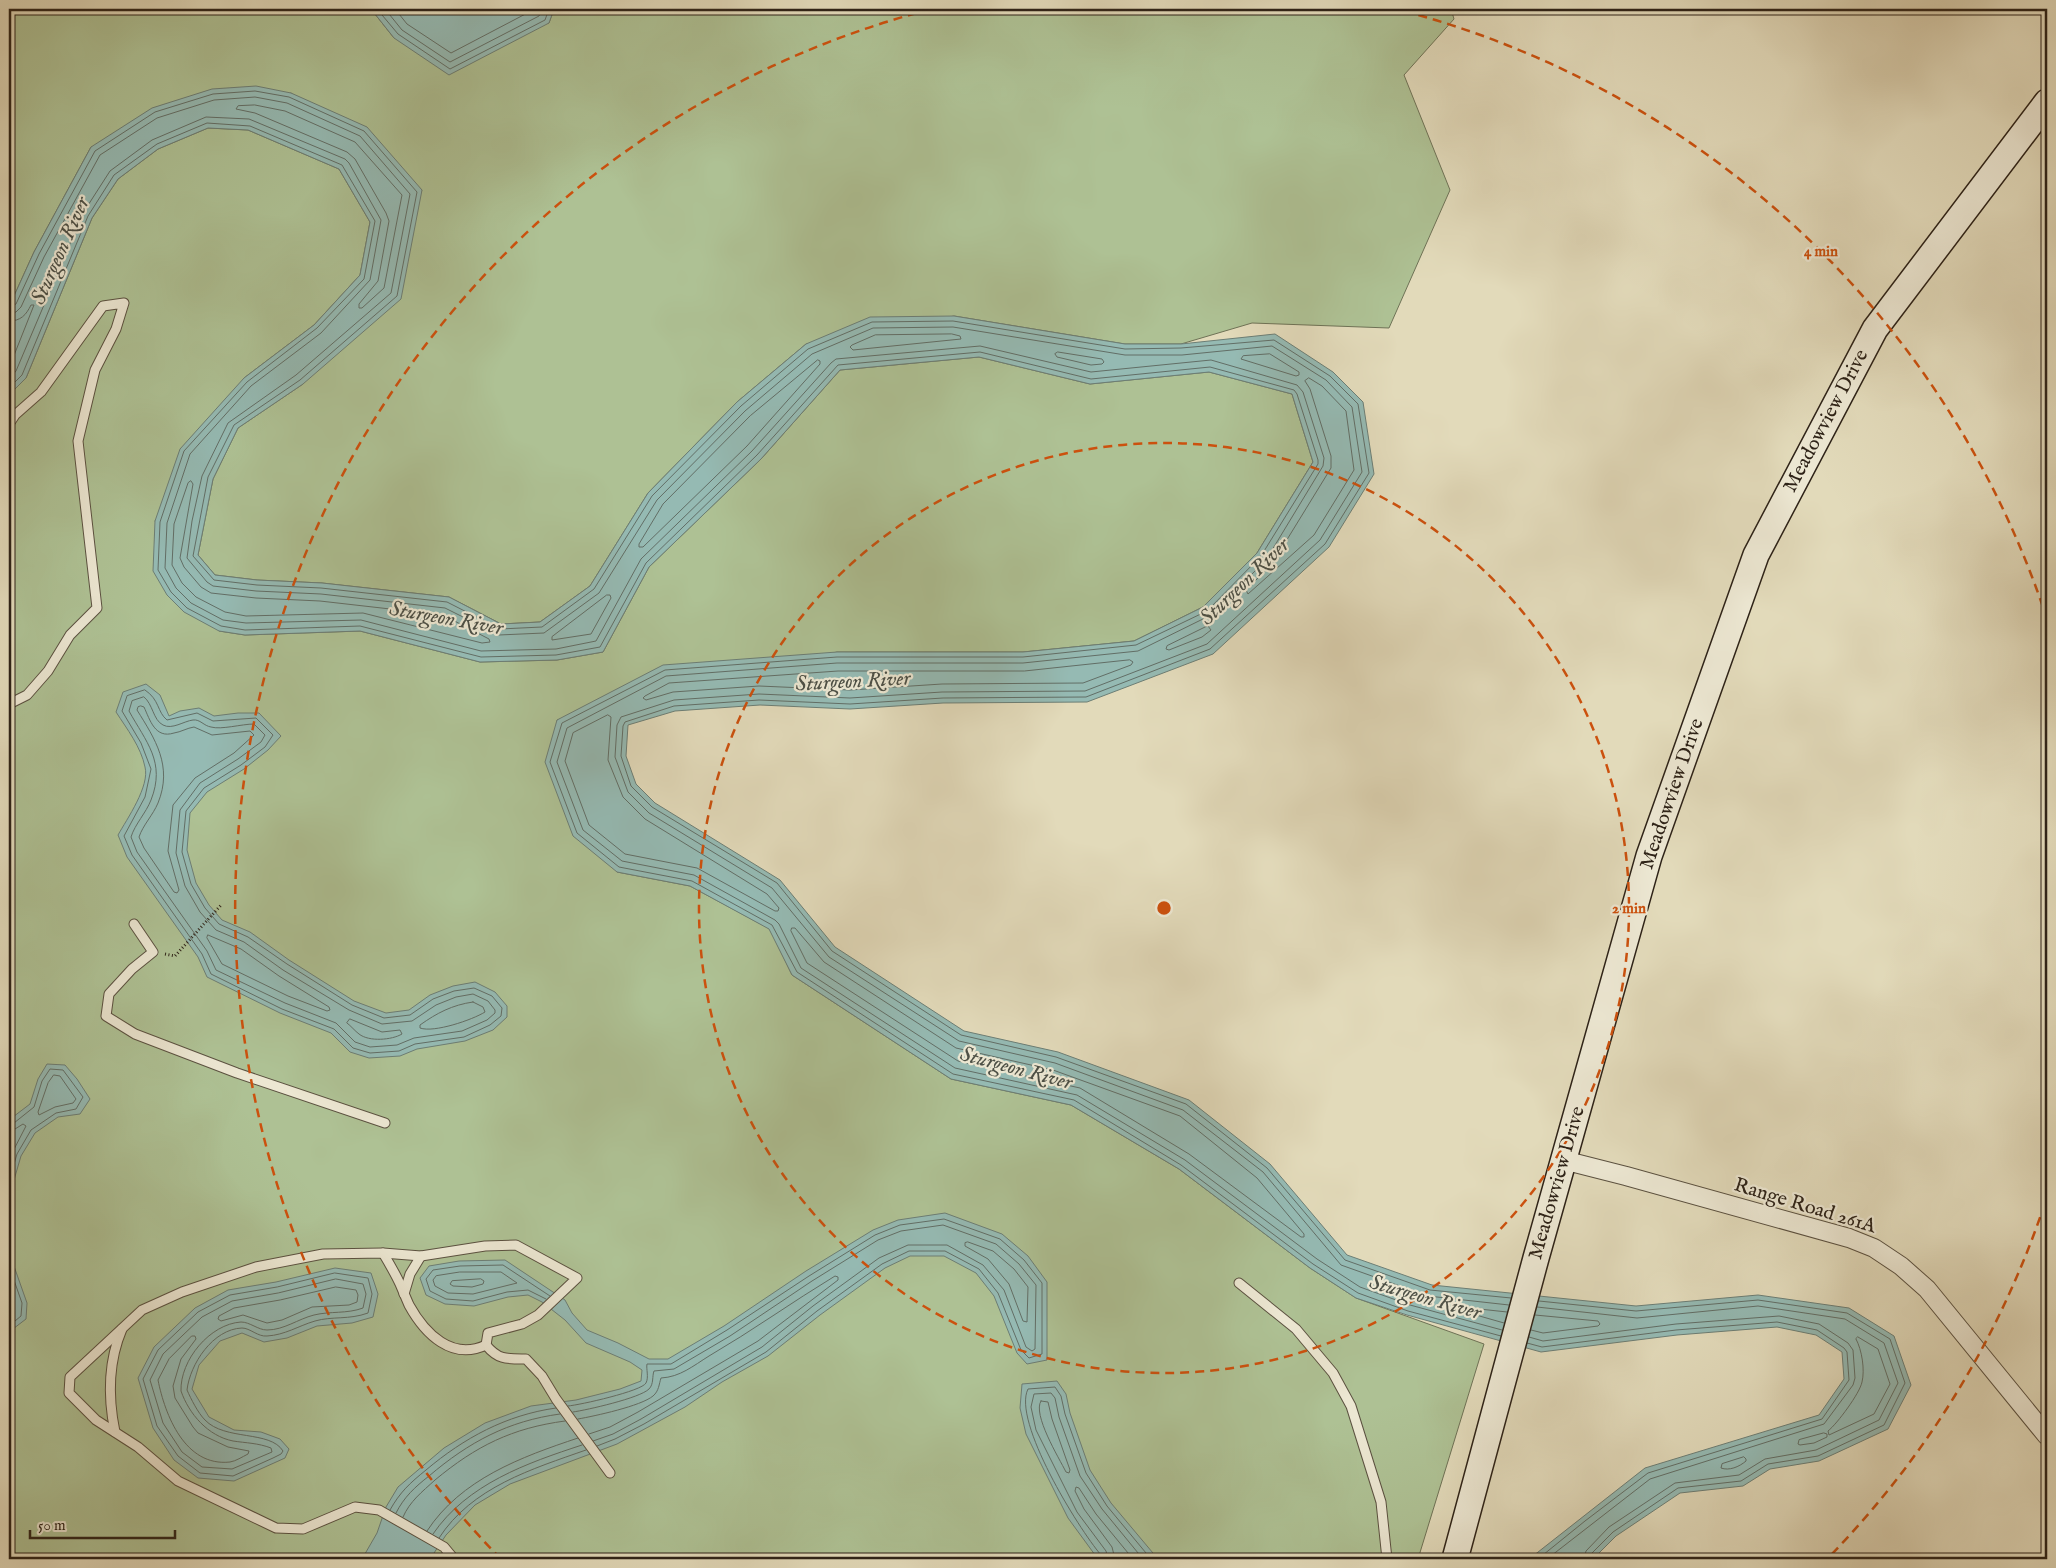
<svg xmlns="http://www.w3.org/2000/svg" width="2056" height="1568" font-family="'IM FELL English',serif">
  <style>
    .green { fill: #aec194; stroke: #6e7256 }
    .water { fill: #95bab3; stroke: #6c7e75 }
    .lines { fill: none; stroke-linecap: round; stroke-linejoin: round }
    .shore { stroke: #626e66; stroke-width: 1 }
    .lane-casing { stroke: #5b5140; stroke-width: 11 }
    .street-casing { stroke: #5b5140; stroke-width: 20 }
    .secondary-casing { stroke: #2e2318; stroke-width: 28 }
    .path { stroke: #2e2318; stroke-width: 3; stroke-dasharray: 1 2.5; stroke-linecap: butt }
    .lane { stroke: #ece7d2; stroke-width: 9 }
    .street { stroke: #ece7d2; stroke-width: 18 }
    .secondary { stroke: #ece7d2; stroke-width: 25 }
    .ring { fill: none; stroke: #cc510e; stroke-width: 2.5; stroke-dasharray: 9 6 }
    .labels { text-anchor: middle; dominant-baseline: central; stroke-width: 4.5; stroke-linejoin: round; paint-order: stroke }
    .street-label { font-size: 20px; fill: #2e2318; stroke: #ece7d2 }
    .water-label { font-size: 21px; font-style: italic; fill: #4d5046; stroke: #ece7d2 }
    .centre { fill: #cc510e; stroke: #ece7d2; stroke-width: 2.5 }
    .ring-label { font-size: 15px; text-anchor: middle; font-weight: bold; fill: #cc510e; stroke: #ece7d2; stroke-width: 4.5; stroke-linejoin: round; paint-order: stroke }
  </style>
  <rect width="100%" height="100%" fill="#e2daba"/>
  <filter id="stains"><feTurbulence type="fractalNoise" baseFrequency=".004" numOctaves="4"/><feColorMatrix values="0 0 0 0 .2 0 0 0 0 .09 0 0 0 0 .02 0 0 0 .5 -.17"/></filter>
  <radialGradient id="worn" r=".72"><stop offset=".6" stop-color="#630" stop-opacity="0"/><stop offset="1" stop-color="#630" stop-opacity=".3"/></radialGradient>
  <!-- green -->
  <g class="green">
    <polygon points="9,9 371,9 394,38 549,23 554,9 1451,9 1454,19 1404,75 1450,190 1389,328 1252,323 1181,344 1125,344 954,316 806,344 737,402 648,493 590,586 540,622 501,624 449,597 322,583 257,580 215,575 198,555 213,479 238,428 303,384 422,190 291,93 91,147 34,252 9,307"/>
    <polygon points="208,128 248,130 339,169 370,222 360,275 314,325 244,378 155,521 219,631 245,635 360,631 480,662 557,660 603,652 649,567 761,459 840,370 979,357 1090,384 1209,372 1292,394 1313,462 1257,553 1203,607 1134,641 1023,652 837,652 557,720 617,872 690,886 770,929 792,975 951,1079 1071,1105 1179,1169 1310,1268 1356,1298 1484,1344 1418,1559 9,1559 9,395 26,378 92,218 118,179 158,149"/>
  </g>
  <!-- water -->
  <g class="water">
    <polygon points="371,9 554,9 549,23 449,75 394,38"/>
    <polygon points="256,86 291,93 367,127 422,190 401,299 303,384 238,428 213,479 198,555 215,575 257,580 322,583 449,597 501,624 540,622 590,586 648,493 737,402 806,344 870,317 954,316 1125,344 1181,344 1275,334 1333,372 1363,402 1374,474 1329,547 1213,654 1087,702 943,703 850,709 760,705 675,711 628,725 626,756 636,784 655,803 780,880 835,947 964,1031 1058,1052 1189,1100 1270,1164 1347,1255 1432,1285 1636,1306 1758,1295 1849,1308 1894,1336 1911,1385 1888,1429 1819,1461 1770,1469 1743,1486 1680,1493 1616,1536 1593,1559 1534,1559 1533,1556 1645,1468 1819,1415 1844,1379 1842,1352 1816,1335 1777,1327 1677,1335 1541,1352 1407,1315 1356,1298 1310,1268 1179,1169 1071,1105 951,1079 792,975 769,929 690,886 617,872 573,836 545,762 557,720 663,665 837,652 1023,652 1134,641 1203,607 1257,553 1313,462 1292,394 1209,372 1090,384 979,357 840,370 761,459 649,567 603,652 557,660 480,662 360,631 245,635 219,631 184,612 167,595 153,571 155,521 180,449 244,378 314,325 360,275 370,222 339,169 248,130 208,128 158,149 118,179 92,218 26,378 9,395 9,307 34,252 91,147 152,108 212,89"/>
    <path d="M 146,684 L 160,695 L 169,716 L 180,711 L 199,708 L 214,716 L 238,713 L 259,713 L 281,736 L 268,750 L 244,769 L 207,792 L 190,813 L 187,850 L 196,883 L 209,905 L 222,920 L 250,932 L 289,960 L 354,1001 L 386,1013 L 409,1010 L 430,995 L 453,986 L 475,982 L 495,992 L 507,1006 L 507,1017 L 493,1030 L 465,1041 L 417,1049 L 400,1056 L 369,1058 L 350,1052 L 331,1033 L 280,1013 L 207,977 L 198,957 L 127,857 L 118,835 C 127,819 150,786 145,767 C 141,747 127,729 116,712 L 123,692 Z"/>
    <polygon points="47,1064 65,1065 77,1079 90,1099 80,1114 58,1117 35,1133 21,1156 9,1197 9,1207 9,1120 30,1104 38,1079"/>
    <polygon points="945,1213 1002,1234 1028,1256 1047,1282 1047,1360 1027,1364 1017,1353 994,1296 976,1273 944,1256 910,1256 885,1268 820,1315 768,1356 722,1382 685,1407 617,1444 510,1484 475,1505 446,1535 430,1559 362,1559 377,1533 386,1507 398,1487 444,1448 485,1423 531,1406 576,1400 620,1389 641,1381 642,1370 630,1362 586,1343 565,1320 542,1302 528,1295 508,1297 474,1306 445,1304 426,1295 420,1278 429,1266 459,1261 505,1260 565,1300 572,1313 587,1330 618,1343 649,1359 668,1359 724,1326 806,1271 873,1230 898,1220"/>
    <polygon points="9,1252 27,1303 26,1319 9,1332"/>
    <polygon points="335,1268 371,1273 378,1294 373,1317 352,1323 317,1326 287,1338 264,1342 242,1333 220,1341 199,1365 192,1389 209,1417 234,1430 261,1432 280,1439 289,1449 285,1458 234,1481 198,1478 174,1460 153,1428 138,1378 154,1347 195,1308 228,1290 276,1282"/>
    <polygon points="1057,1381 1066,1394 1070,1413 1090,1470 1111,1503 1158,1559 1098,1559 1068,1518 1026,1434 1020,1408 1022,1384"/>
  </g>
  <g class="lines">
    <!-- shore -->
    <g class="shore">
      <polyline points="377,9 398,34 450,69 545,20 549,9"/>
      <polyline points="385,9 402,30 450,62 539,16 543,9"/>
      <polyline points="395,9 407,24 451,53 535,9"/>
      <polygon points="255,105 285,111 355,142 402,195 384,288 362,308 359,308 359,304 378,281 389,221 386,213 355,159 347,152 255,113 236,109 238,106"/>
      <polyline points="9,308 16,304 39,254 95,151 155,112 213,94 255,91 289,97 364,131 417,192 397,296 300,380 234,425 208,477 193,556 214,580 257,585 321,588 447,602 500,629 542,627 594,589 652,496 741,406 808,349 872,322 953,321 1125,349 1181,348 1274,340 1330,376 1358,404 1369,473 1325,544 1210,649 1086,697 943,698 850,704 759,700 674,706 625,722 623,726 621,756 631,786 652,807 777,883 832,951 961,1035 1056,1057 1186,1104 1267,1168 1345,1260 1430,1290 1511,1298"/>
      <polyline points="9,314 16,312 21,307 44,257 100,155 157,118 214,100 255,97 287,103 360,136 410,194 391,293 296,375 228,423 202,476 192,521 187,558 207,582 213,586 256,591 321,594 445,608 499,635 544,633 599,593 657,500 745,411 812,354 873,328 953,327 1125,355 1182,355 1272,346 1326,380 1352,407 1362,472 1320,540 1207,644 1085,691 942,692 850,698 759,694 674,700 621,717 617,725 615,757 628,792 649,813 772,888 829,957 959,1041 1055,1063 1183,1110 1263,1172 1341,1265 1428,1296 1509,1305"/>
      <path d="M 9,321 C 21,321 26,315 31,305 L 34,305 L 9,368"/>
      <polygon points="952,334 960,336 961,339 853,350 850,347 852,345 875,335"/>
      <polygon points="1058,352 1102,359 1104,362 1102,364 1091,365 1057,357 1055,354"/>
      <polygon points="1270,354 1299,372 1299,375 1296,376 1241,359 1243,356"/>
      <polygon points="818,360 820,361 820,364 747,446 643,547 639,547 639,544 663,504 750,416"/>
      <polygon points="1309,378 1322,386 1346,411 1354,470 1314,535 1248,594 1246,590 1272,564 1331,468 1331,456 1310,389 1305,381"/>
      <polyline points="9,379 16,371 83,213 110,171 152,140 206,117 249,119 345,159 349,163 381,220 370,280 321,333 251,386 190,454 167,523 165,568 176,588 191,603 223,620 246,623 361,620 481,651 556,649 596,641 641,559 752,451 831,363 836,359 980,346 1091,372 1211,360 1297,385 1303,392 1324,458 1323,466 1266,560 1211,615 1138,651 1023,663 837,663 666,676 567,728 557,762 583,830 622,861 694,875 775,920 779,924 801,968 955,1068 1077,1095 1185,1160 1317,1259 1360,1287 1410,1305 1502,1330"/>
      <polyline points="9,388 22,375 88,216 114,175 157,144 207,123 250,126 342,165 375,221 364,279 317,328 247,382 184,451 160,522 158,570 171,592 187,608 221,626 245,630 360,626 481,657 556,655 600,647 646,563 757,455 838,365 980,352 1091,379 1210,367 1294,390 1297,394 1318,460 1318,464 1261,556 1207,611 1136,645 1023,657 837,657 665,670 562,723 550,762 577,833 619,867 692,881 772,925 797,972 953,1074 1074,1100 1181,1165 1313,1264 1358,1293 1408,1311 1501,1336"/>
      <polygon points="191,481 193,484 180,558 184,567 201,587 211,593 256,598 320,601 443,615 489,639 490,642 482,643 363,613 246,616 225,612 196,597 182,583 172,565 174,524 188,483"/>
      <polygon points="607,595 610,595 611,598 591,634 552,640 552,637"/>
      <polygon points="1208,626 1211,630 1202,637 1169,650 1166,649 1167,646"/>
      <polygon points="1130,660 1133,662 1131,665 1083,683 942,684 850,690 759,686 673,692 646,700 643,698 645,696 669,683 838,671 1024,671"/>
      <path d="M 145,690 C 160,700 157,712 167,720 L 197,713 L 213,721 L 256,718 L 273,735 L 265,747 L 241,765 L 204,788 L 186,811 L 182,852 L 191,884 L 205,908 L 219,924 L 248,937 L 287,964 L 352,1005 L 384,1018 L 410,1015 L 433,999 L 454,991 L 474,988 L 492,996 L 502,1008 L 501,1016 L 490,1025 L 464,1037 L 415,1044 L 399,1051 L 370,1053 L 353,1048 L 334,1029 L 282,1009 L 211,974 L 202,954 L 132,855 L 124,836 L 145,797 L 151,769 L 141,743 L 122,711 L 127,696 Z"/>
      <path d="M 144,697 C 153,704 153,720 163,725 C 172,730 184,721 193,720 C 200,719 204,726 211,727 C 221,730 242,724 254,724 L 265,735 L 261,742 L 238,759 L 200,783 L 180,810 L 176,853 L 185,886 L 200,912 L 216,930 L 244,942 L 283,970 L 349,1010 L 382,1024 L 412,1021 L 436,1005 L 456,997 L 473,994 L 488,1001 L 495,1010 L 495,1013 L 487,1020 L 462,1031 L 414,1038 L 397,1045 L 370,1047 L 355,1042 L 336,1023 L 285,1003 L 216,970 L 207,951 L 137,852 L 131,837 C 135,824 146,813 151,800 C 166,762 146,742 129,711 L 132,701 Z"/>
      <path d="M 141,706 L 144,707 C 150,720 155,739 174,733 C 181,732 187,728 194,727 L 212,735 L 250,731 L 254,735 L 234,753 L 195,778 L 173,805 L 168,851 L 179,890 L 177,893 L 174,892 L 144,848 L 139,837 C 143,825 153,815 158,803 C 173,766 155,739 137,710 L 138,707 Z"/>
      <polygon points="608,715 611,717 608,760 623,797 645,819 767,894 779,908 778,911 775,911 697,868 625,854 589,825 565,761 573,733"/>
      <polygon points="792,928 795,928 824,962 956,1048 1053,1070 1180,1116 1257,1178 1304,1234 1304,1237 1301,1237 1189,1154 1080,1088 958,1061 807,963 791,931"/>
      <polygon points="208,935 241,949 279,976 329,1007 330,1010 327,1011 288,996 222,964 207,938"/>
      <path d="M 473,1002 L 483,1007 L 485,1012 C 472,1020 434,1033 420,1028 L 420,1025 C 437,1013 452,1005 473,1002 Z"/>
      <path d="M 350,1019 L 382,1032 L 400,1030 L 402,1034 C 392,1040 369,1042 359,1034 C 355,1031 351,1026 347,1023 Z"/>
      <polygon points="54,1075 60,1076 76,1099 73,1103 55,1107 39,1115 38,1112 48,1083"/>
      <polyline points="9,1124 14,1123 34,1107 42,1081 50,1069 63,1070 83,1097 76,1109 56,1113 31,1130 17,1154 9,1181"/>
      <polyline points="9,1130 15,1129 23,1124 26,1126 9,1159"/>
      <polygon points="968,1242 993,1251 1014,1269 1028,1287 1027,1322 1023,1321 1009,1284 988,1259 965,1246 965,1243"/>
      <polyline points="9,1266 22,1303 21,1316 9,1326"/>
      <polygon points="460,1272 501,1272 517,1283 473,1294 448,1293 435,1286 433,1280 436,1276"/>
      <path d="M 335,1273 L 368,1278 L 372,1294 L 368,1313 C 349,1320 332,1316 315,1321 C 298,1326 285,1335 267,1336 C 258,1337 250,1328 242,1328 C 213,1329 190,1364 187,1390 C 191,1399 198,1413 205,1420 C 225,1441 270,1430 283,1451 L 281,1454 L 273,1458 L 233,1476 L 200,1473 L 178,1456 L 157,1426 L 143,1379 L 158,1350 L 198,1312 L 230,1295 L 277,1287 Z"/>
      <path d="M 336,1279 L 363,1284 L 366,1294 L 363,1308 C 347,1314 330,1311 314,1315 C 298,1319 284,1330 267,1330 C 258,1330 250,1322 241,1322 C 210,1324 180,1360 181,1391 C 189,1414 208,1436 233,1441 C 246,1443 258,1443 271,1448 L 272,1452 L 232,1469 L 202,1467 L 182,1452 L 163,1423 L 150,1380 L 163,1354 L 202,1317 L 232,1301 L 278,1293 Z"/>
      <polygon points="481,1279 484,1281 483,1284 472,1287 453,1286 450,1284 452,1281"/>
      <polygon points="336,1287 356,1290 358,1295 357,1302 349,1305 312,1307 282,1320 267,1323 243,1315 221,1321 218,1319 219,1316 234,1308 280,1300"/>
      <polyline points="546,1299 528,1290 507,1292 473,1301 446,1299 430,1291 426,1279 433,1270 460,1266 503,1265 550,1296"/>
      <polyline points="1539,1301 1636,1311 1758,1300 1847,1313 1890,1339 1905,1383 1884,1425 1818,1456 1768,1464 1741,1481 1678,1488 1613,1532 1591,1554 1590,1559"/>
      <polyline points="1537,1307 1637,1318 1758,1306 1845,1319 1884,1343 1898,1383 1879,1420 1816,1450 1765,1459 1739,1475 1675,1483 1609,1527 1586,1551 1584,1559"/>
      <polyline points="1504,1323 1469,1313 1467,1310 1470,1308 1507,1312"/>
      <polyline points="1531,1330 1543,1333 1598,1326 1600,1324 1598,1321 1535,1315"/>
      <path d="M 192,1336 L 195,1336 L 196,1339 L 181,1359 L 173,1386 L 175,1398 L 193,1427 L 198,1433 L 228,1447 L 249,1451 L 248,1454 C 242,1457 236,1461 230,1462 C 185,1467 165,1415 158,1380 L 169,1359 Z"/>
      <polyline points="1529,1337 1543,1341 1676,1324 1779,1316 1819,1324 1848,1343 1853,1350 1855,1378 1853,1385 1824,1424 1650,1479 1547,1559"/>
      <path d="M 1858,1337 L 1878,1349 L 1890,1384 L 1874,1414 L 1829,1435 L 1828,1431 C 1837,1424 1860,1393 1862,1382 C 1865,1370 1862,1350 1856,1339 Z"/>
      <polyline points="1527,1343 1542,1347 1676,1330 1777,1322 1817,1330 1844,1348 1847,1352 1849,1380 1822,1419 1648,1473 1585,1521 1538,1559"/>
      <path d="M 1041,1401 L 1048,1402 L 1052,1419 L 1070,1470 L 1069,1473 L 1066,1472 C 1059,1458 1032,1414 1041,1401 Z"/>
      <path d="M 568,1406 C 580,1405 642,1391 646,1383 C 649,1377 646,1369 647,1364 L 671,1364 L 727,1330 L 809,1276 L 875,1235 L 900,1225 L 944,1219 L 1000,1239 L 1024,1260 L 1042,1283 L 1042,1354 L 1029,1358 L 1021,1350 L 998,1293 L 979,1269 L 945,1251 L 909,1251 L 882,1264 L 817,1311 L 766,1352 L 644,1424 L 615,1439 L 597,1446"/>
      <path d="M 573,1412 C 587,1410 640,1398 649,1389 C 654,1384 652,1376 654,1371 L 674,1369 L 730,1336 L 812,1281 L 878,1240 L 901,1231 L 943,1225 L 996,1244 L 1019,1264 L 1036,1285 L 1035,1349 L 1032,1351 L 1026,1347 L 1004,1290 L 983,1265 L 947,1245 L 908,1245 L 879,1258 L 813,1306 L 762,1347 L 641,1419 L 613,1434 L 593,1441"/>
      <path d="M 578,1419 C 595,1416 641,1406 653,1396 C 659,1391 659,1384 661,1378 C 680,1377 693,1366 709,1356 C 752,1331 792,1302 835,1276 L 838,1277 L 838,1280 L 758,1341 L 638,1412 L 610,1427 L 589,1434"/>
      <polygon points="1824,1433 1827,1434 1827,1437 1814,1443 1800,1445 1798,1444 1799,1440"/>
      <path d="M 1744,1457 L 1746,1459 L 1746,1461 C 1739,1467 1729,1471 1721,1468 L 1722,1464 Z"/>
      <path d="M 390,1510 C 400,1492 410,1483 426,1470 C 464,1438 506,1415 556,1408"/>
      <path d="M 396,1513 C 404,1497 415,1487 429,1476 C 469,1442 508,1421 560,1414"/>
      <path d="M 403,1517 C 410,1501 422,1492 435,1480 C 476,1446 512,1428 565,1421"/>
      <path d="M 427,1531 C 461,1479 521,1457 578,1438"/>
      <path d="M 433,1534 C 467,1484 527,1463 582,1445"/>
      <path d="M 439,1538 C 472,1487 532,1469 586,1450"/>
      <path d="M 1102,1559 L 1101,1555 C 1078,1528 1012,1421 1028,1389 L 1055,1387 L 1061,1396 L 1065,1414 L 1086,1473 L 1107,1506 L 1151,1559"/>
      <polyline points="1108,1559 1106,1551 1077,1512 1036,1430 1031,1407 1034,1394 1051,1393 1055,1398 1059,1417 1080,1476 1102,1509 1143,1559"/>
      <polyline points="1115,1559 1112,1547 1084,1509 1075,1491 1076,1487 1079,1488 1096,1514 1133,1559"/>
    </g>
    <!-- lane casing -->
    <g class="lane-casing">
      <g id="lane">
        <polyline points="9,424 15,415 41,392 103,306 124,303 116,329 95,370 78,441 97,608 70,635 48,671 27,695 9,704"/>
        <polyline points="134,924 153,952 132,969 109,994 106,1016 135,1034 237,1073 385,1123"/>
        <path d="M 383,1253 C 389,1263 395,1273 400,1284 C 403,1291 406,1298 409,1305 C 425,1334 452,1361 486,1345"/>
        <polyline points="1239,1283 1296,1329 1333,1373 1351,1406 1381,1502 1387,1559"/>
        <polyline points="404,1294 410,1274 421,1256"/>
        <path d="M 115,1432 C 108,1398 108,1362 122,1329"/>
        <path d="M 454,1559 L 444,1547 L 379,1510 L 355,1507 L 303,1529 L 276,1528 L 178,1481 L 138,1447 L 96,1420 L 69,1393 L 70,1377 L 142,1310 L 182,1292 L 256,1267 L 323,1254 L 383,1253 L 421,1256 L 485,1246 L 516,1245 L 577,1278 L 538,1315 L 522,1324 L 488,1333 L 486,1345 C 498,1360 507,1359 526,1359 L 542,1376 L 556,1399 L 610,1473"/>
      </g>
    </g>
    <!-- street casing -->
    <g class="street-casing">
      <polyline id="street" points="1563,1160 1626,1176 1849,1238 1874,1248 1901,1266 1927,1289 2047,1436"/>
    </g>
    <!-- secondary casing -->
    <g class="secondary-casing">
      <polyline id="secondary" points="1455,1559 1536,1258 1649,856 1756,555 1875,329 2047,102"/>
    </g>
    <!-- path -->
    <polyline class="path" points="165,954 175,956 222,904"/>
    <!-- lane -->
    <use href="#lane" class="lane"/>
    <!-- street -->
    <use href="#street" class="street"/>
    <!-- secondary -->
    <use href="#secondary" class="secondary"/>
  </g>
  <!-- distance rings -->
  <g class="ring">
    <circle cx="1164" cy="908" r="465"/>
    <path d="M2045 1203A929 929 0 0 1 1827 1559M501 1559A929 929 0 0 1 924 11M1404 11A929 929 0 0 1 2045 613"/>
  </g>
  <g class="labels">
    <!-- street labels -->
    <g class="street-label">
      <text transform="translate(1826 421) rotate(-62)">Meadowview Drive</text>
      <text transform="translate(1672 794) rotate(-71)">Meadowview Drive</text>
      <text transform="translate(1557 1183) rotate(-74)">Meadowview Drive</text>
      <text transform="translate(1805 1206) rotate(17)">Range Road 261A</text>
    </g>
    <!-- water labels -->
    <g class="water-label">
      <text transform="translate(61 251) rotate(-66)">Sturgeon River</text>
      <text transform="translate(1245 582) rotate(-44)">Sturgeon River</text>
      <text transform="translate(446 619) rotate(10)">Sturgeon River</text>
      <text transform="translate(853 682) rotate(-3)">Sturgeon River</text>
      <text transform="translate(1016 1069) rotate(15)">Sturgeon River</text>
      <text transform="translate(1425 1298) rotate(16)">Sturgeon River</text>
    </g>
  </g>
  <circle cx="1164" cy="908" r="8" class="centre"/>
  <g class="ring-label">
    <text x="1821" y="256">4 min</text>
    <text x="1629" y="913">2 min</text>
  </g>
  <!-- margin -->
  <rect width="2056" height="1568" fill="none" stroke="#e2daba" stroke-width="30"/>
  <rect x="10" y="10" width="2036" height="1548" fill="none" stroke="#2e2318" stroke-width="2.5"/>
  <rect x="15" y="15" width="2026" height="1538" fill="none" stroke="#2e2318"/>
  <!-- scale -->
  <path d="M30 1530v8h145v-8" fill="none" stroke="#2e2318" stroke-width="2.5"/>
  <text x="38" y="1530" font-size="15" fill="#2e2318" stroke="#ece7d2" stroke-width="4" paint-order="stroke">50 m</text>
  <rect width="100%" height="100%" filter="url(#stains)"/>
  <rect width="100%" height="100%" fill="url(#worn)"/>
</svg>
